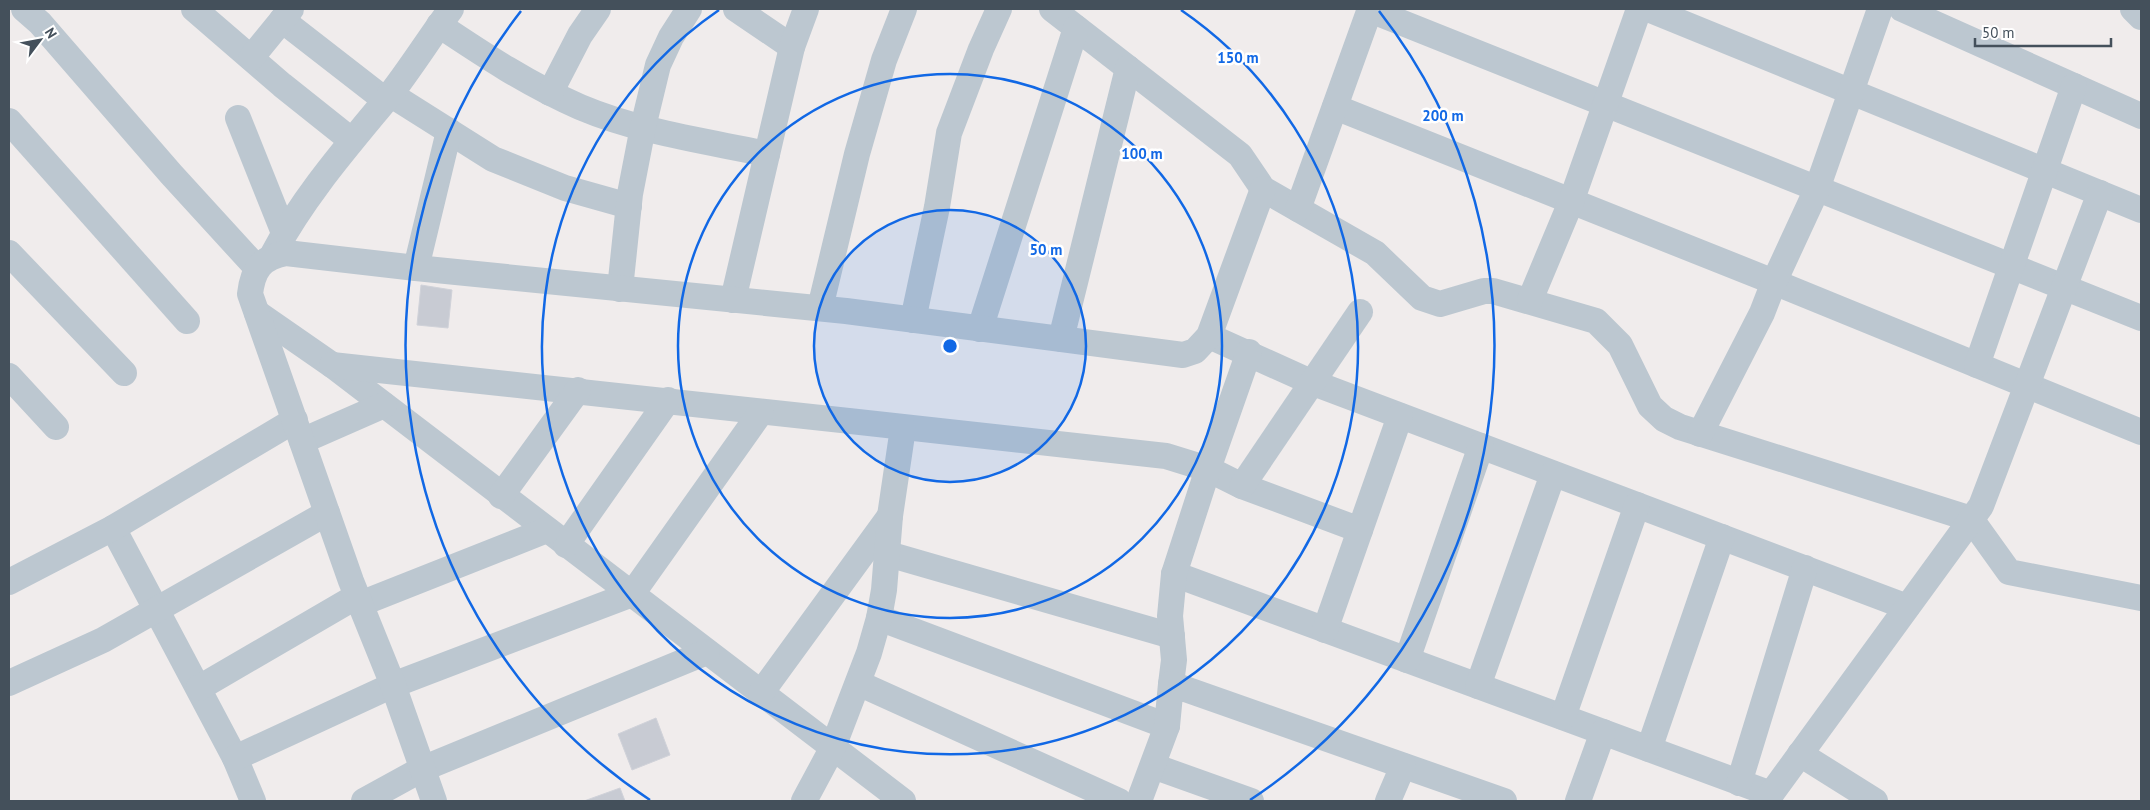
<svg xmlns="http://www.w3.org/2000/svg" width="2150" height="810" font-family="'PT Sans',sans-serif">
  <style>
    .building { fill: #c8cbd3; stroke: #d0d2d9 }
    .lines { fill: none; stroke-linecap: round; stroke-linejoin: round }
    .minor { stroke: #bcc7d0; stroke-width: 26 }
    .ring { fill: none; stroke: #1168e5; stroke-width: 2.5 }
    .centre { fill: #1168e5; stroke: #fff; stroke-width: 2.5 }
    .ring-label { font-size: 15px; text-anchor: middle; font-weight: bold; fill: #1168e5; stroke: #fff; stroke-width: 5; stroke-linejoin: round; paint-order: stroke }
  </style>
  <rect width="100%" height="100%" fill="#f0ecec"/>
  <!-- building -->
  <g class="building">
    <polygon points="421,285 452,290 448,328 417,325"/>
    <polygon points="656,718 670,755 632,770 618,734"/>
    <polygon points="620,788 625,801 584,801"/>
  </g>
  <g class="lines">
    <!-- minor -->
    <g class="minor">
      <polyline points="24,9 40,23 171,174 257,268"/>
      <polyline points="194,9 282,85 351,140"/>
      <polyline points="736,9 792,47"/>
      <polyline points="1052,9 1240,155 1263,189 1375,253 1422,298 1440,304 1484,291 1493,291 1596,321 1620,345 1650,406 1664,419 1680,427 1971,519 2009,572 2141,598"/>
      <polyline points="1648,9 2141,210"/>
      <polyline points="1902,9 2141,116"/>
      <polyline points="2133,9 2141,17"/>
      <polyline points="1370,10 2141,318"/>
      <polyline points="282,20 385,100"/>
      <path d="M 439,25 C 484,55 529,85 580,107 C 639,132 705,141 767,154"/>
      <polyline points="251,58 291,9"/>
      <polyline points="550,93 580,35 598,9"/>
      <polyline points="390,94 493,159 565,188 629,206"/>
      <polyline points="1335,107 1774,282 2141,432"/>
      <polyline points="238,118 284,233"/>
      <polyline points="9,121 187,321"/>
      <polyline points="1298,209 1370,9"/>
      <polyline points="9,253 124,373"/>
      <path d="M 272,256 C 303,197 347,147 389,96 C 411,68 430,37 451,9"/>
      <polyline points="416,268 449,131"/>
      <polyline points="620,289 630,194 643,127 658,65 671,37 689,9"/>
      <polyline points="733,300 792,47 806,9"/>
      <polyline points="1530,300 1571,202 1639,9"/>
      <polyline points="820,308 857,154 884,60 904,9"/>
      <polyline points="257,313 332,365 903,801"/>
      <polyline points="913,320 937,207 949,133 981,49 999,9"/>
      <polyline points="980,329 1076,28"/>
      <polyline points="1209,336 1311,382 1907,607"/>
      <polyline points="1061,339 1128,68"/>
      <path d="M 332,365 C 610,393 888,426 1166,456 L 1208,469 L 1242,486 L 1360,530"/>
      <polyline points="1977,365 2074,86"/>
      <polyline points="9,376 56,427"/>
      <polyline points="1700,434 1762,313 1774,282 1817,189 1880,9"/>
      <polyline points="302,441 384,405"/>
      <polyline points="1242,486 1360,312"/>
      <polyline points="501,496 578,390"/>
      <polyline points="113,528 235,758 253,801"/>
      <polyline points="566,545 668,400"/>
      <polyline points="888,554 1172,636"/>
      <polyline points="1174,574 1771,794"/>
      <polyline points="9,582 113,528 295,420"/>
      <polyline points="360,604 547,530"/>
      <polyline points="879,618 1167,726"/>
      <polyline points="1325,630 1400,416"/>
      <polyline points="1407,660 1481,446"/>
      <polyline points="9,683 103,640 327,513"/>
      <polyline points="858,683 1119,801"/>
      <polyline points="1171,684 1174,660 1170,616 1174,574 1208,469 1249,352"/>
      <polyline points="1478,686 1553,474"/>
      <polyline points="199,688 357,596"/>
      <polyline points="761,693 890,516"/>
      <polyline points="1563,717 1637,505"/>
      <polyline points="1649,749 1722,537"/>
      <polyline points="1800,754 1875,801"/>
      <polyline points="235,758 393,685 632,594 761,412"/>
      <polyline points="1153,766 1251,801"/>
      <polyline points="1739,783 1805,568"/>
      <polyline points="364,801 422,769 707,652"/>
      <path d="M 434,801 L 393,685 L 351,581 L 250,294 C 253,269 261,258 286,253 L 416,268 L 846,311 L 1183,355 L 1195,351 L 1209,336 L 1263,189"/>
      <polyline points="804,801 833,747 869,653 879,618 884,590 890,516 903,428"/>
      <polyline points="1139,801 1167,726 1171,684 1504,801"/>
      <polyline points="1388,801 1403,766"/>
      <polyline points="1578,801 1603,732"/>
      <polyline points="1766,801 1981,506 2100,193"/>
    </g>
  </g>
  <!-- distance rings -->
  <circle cx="950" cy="346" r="136" fill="#1168e5" fill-opacity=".12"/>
  <g class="ring">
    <circle cx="950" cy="346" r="136"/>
    <circle cx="950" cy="346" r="272"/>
    <path d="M1181 10A408 408 0 1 1 719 10"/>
    <path d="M650 800A544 544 0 0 1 521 11M1379 11A544 544 0 0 1 1250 800"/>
  </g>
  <circle cx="950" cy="346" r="8" class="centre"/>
  <g class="ring-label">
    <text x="1238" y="63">150 m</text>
    <text x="1443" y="121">200 m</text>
    <text x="1142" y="159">100 m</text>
    <text x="1046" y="255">50 m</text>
  </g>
  <!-- border -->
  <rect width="2150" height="810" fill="none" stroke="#44505b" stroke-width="20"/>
  <!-- north arrow -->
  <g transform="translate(40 40) rotate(58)" stroke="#ffffff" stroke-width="4" paint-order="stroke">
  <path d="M0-4L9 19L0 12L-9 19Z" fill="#44505b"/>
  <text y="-8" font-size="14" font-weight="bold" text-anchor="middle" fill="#44505b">N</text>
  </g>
  <!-- scale -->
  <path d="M1975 38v8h136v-8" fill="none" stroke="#44505b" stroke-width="2.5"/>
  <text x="1982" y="38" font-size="15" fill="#44505b" stroke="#ffffff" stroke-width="4" paint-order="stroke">50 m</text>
</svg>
